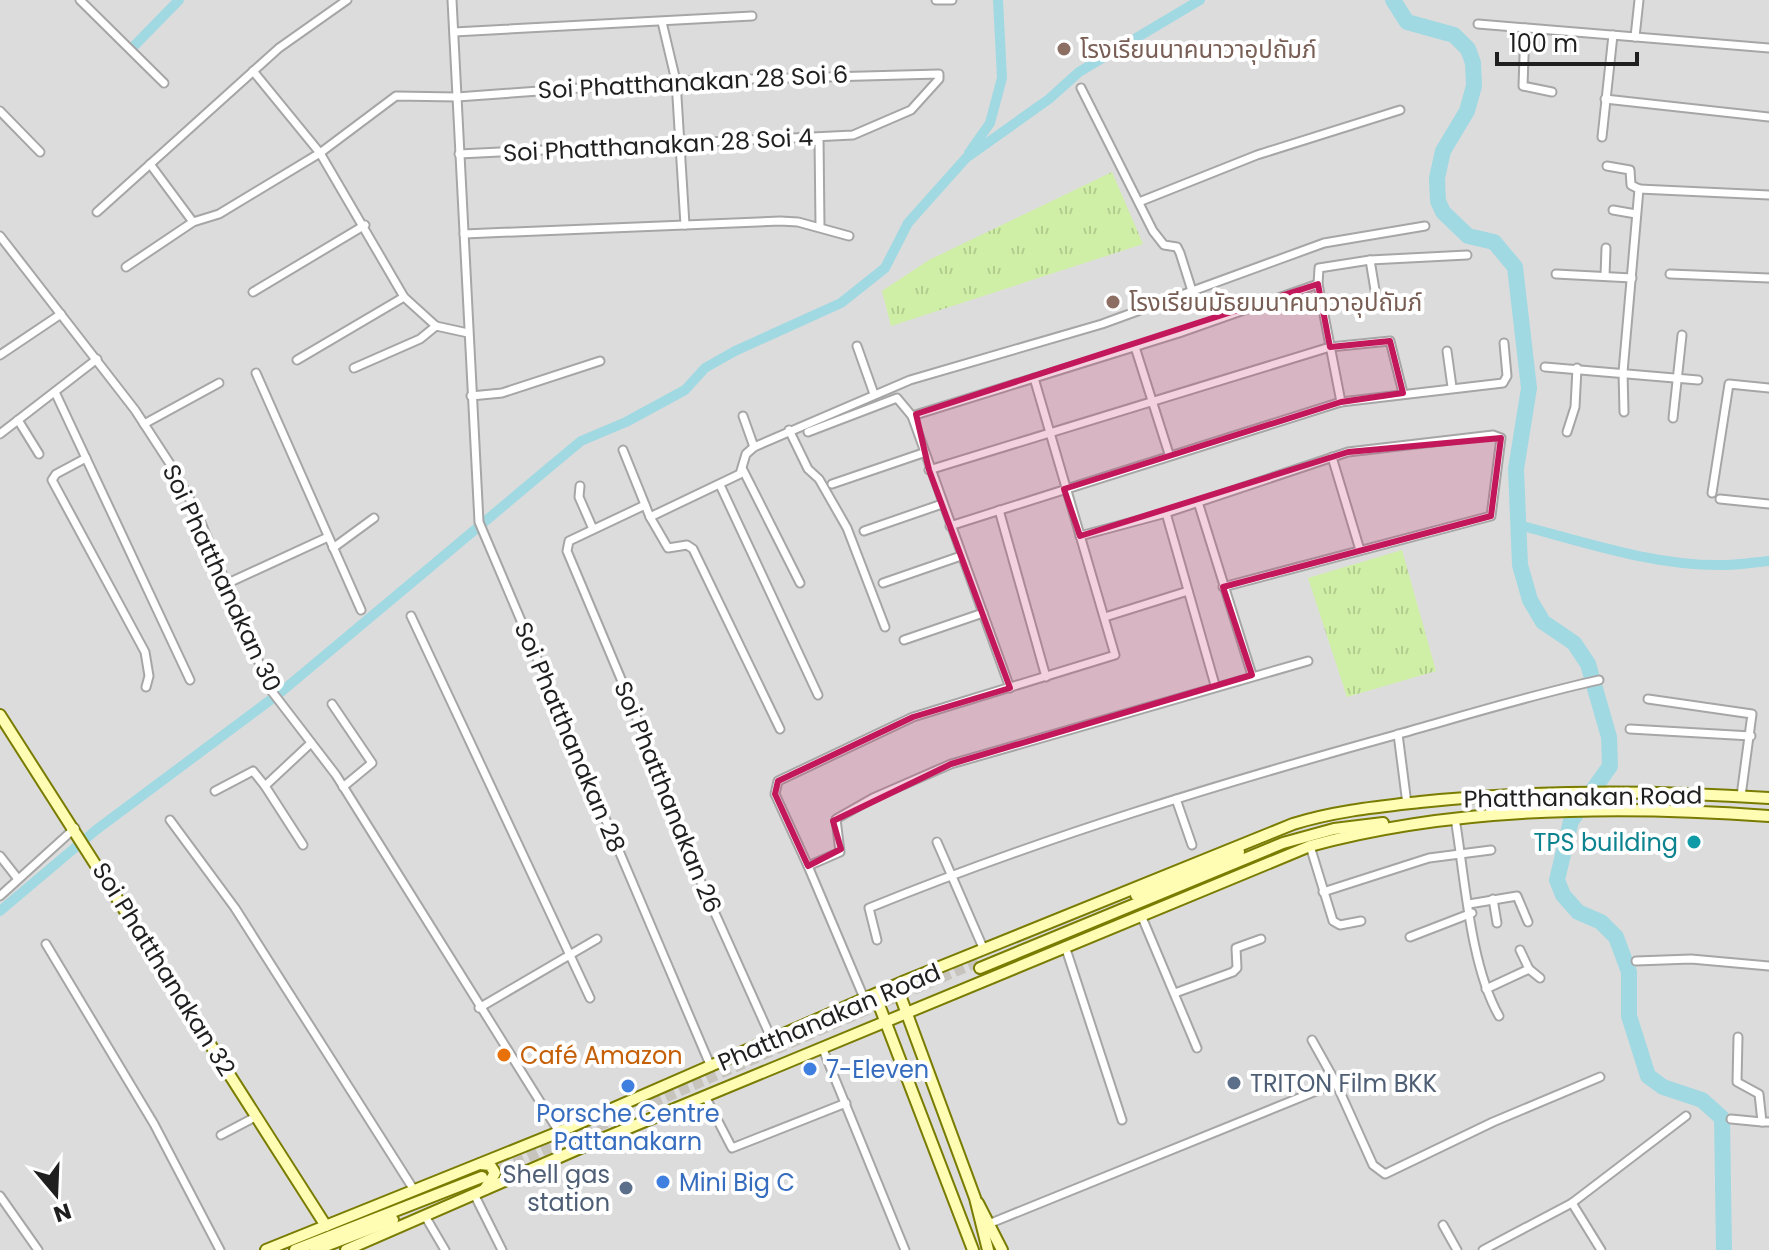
<svg xmlns="http://www.w3.org/2000/svg" width="1769" height="1250" font-family="Poppins,'Noto Sans Thai',sans-serif">
  <style>
    .residential { fill: #dddcdc }
    .grass { fill: url(#grass-tufts) }
    .lines { fill: none; stroke-linecap: round; stroke-linejoin: round }
    .canal { stroke: #a1d9e2; stroke-width: 10 }
    .river { stroke: #a1d9e2; stroke-width: 16 }
    .secondary-tunnel { stroke: #c7c3bd; stroke-width: 10; stroke-dasharray: 10 5; stroke-linecap: butt }
    .street-casing { stroke: #a6a6a6; stroke-width: 11 }
    .secondary-casing { stroke: #797c00; stroke-width: 14 }
    .street { stroke: #fff; stroke-width: 7 }
    .secondary { stroke: #fffdb4; stroke-width: 10 }
    .marked { fill: #c2185b; fill-opacity: 0.2; stroke: #c2185b; stroke-width: 6; stroke-linejoin: round }
    .education-dot { fill: #8d6e63; stroke: #fff; stroke-width: 3 }
    .culture-dot { fill: #0f9aa8; stroke: #fff; stroke-width: 3 }
    .food-dot { fill: #e8710a; stroke: #fff; stroke-width: 3 }
    .shop-dot { fill: #3f7fe0; stroke: #fff; stroke-width: 3 }
    .service-dot { fill: #5c6f8a; stroke: #fff; stroke-width: 3 }
    .labels { text-anchor: middle; dominant-baseline: central; stroke-width: 8; stroke-linejoin: round; paint-order: stroke }
    .education-label { font-size: 24px; fill: #785e54; stroke: #fff; text-anchor: start }
    .street-label { font-size: 24px; fill: #1f1f1f; stroke: #fff }
    .culture-label { font-size: 24px; fill: #0d838f; stroke: #fff; text-anchor: end }
    .food-label { font-size: 24px; fill: #c56008; stroke: #fff; text-anchor: start }
    .shop-label { font-size: 24px; fill: #366cbe; stroke: #fff; text-anchor: start }
    .service-label { font-size: 24px; fill: #4e5e75; stroke: #fff; text-anchor: start }
  </style>
  <defs>
    <pattern id="grass-tufts" width="24" height="20" patternUnits="userSpaceOnUse" patternTransform="scale(2)"><rect width="24" height="20" fill="#d0efa6"/><path d="M3 7l-1-3M5 7V3M7 7l1-3M15 17l-1-3M17 17v-4M19 17l1-3" fill="none" stroke="#b2cc8e"/></pattern>
  </defs>
  <rect width="100%" height="100%" fill="#f1ece5"/>
  <!-- residential -->
  <rect class="residential" x="0" y="0" width="1769" height="1250"/>
  <!-- grass -->
  <g class="grass">
    <polygon points="1112,172 1143,244 891,326 882,291 929,260"/>
    <polygon points="1402,550 1436,671 1347,697 1308,578"/>
  </g>
  <g class="lines">
    <!-- canal -->
    <g class="canal">
      <polyline points="134,46 179,0"/>
      <polyline points="969,153 990,123 1002,78 998,0"/>
      <path d="M 1519,525 C 1584,542 1657,567 1726,565 C 1740,565 1755,562 1769,561"/>
      <polyline points="0,911 96,830 281,692 581,441 626,422 685,390 705,368 735,351 841,303 885,268 908,223 966,158 1049,99 1079,72 1200,0"/>
    </g>
    <!-- river -->
    <polyline class="river" points="1393,0 1407,22 1454,35 1468,49 1473,63 1474,86 1467,111 1443,151 1437,178 1438,201 1443,212 1468,236 1494,242 1515,267 1529,388 1516,469 1520,565 1530,600 1543,622 1574,643 1588,664 1609,737 1610,766 1571,821 1557,880 1563,895 1578,912 1601,922 1616,937 1629,972 1629,1016 1648,1076 1663,1087 1702,1100 1722,1118 1724,1250"/>
    <!-- secondary-tunnel -->
    <polyline class="secondary-tunnel" points="487,1175 978,962"/>
    <!-- street casing -->
    <g class="street-casing">
      <g id="street">
        <polyline points="80,0 164,83"/>
        <polyline points="452,0 479,522 711,1067"/>
        <polyline points="936,0 952,0"/>
        <polyline points="662,22 676,81 685,225"/>
        <polyline points="1478,24 1769,48"/>
        <polyline points="1525,28 1523,86 1552,92"/>
        <polyline points="454,32 752,16"/>
        <polyline points="1635,37 1639,0"/>
        <polyline points="253,71 320,153 404,297 436,326 468,333"/>
        <polyline points="1081,88 1153,231 1164,245 1177,247 1180,253 1193,294"/>
        <polyline points="1605,99 1769,117"/>
        <polyline points="0,111 40,152"/>
        <polyline points="819,137 820,227"/>
        <polyline points="1602,137 1613,35"/>
        <polyline points="150,164 193,222"/>
        <polyline points="1607,166 1630,170 1631,185 1639,189"/>
        <polyline points="1639,189 1769,195"/>
        <polyline points="1139,202 1257,155 1400,110"/>
        <polyline points="1613,210 1636,214"/>
        <polyline points="97,212 279,48 347,0"/>
        <polyline points="464,234 780,221 798,222 849,236"/>
        <polyline points="0,236 135,410 174,470 197,513 270,689 336,775 559,1132"/>
        <polyline points="1370,260 1377,302"/>
        <polyline points="126,267 193,222 219,214 320,153 396,96 457,97 676,81 939,74 939,79 911,110 853,135 459,154"/>
        <polyline points="1556,274 1632,278"/>
        <polyline points="1670,274 1769,278"/>
        <polyline points="1605,276 1606,248"/>
        <polyline points="253,292 365,225"/>
        <polyline points="857,346 874,394"/>
        <polyline points="1135,347 1169,454"/>
        <polyline points="1447,351 1452,387"/>
        <polyline points="0,355 61,314"/>
        <polyline points="297,360 404,297"/>
        <polyline points="1545,367 1698,380"/>
        <polyline points="354,368 420,339 436,326"/>
        <polyline points="256,373 361,610"/>
        <polyline points="55,392 190,680"/>
        <polyline points="471,396 502,393 600,361"/>
        <polyline points="1341,402 1318,284 1319,268 1370,260 1467,255"/>
        <polyline points="1624,412 1623,372 1639,189"/>
        <polyline points="743,416 754,447"/>
        <polyline points="912,416 1179,333 1318,284"/>
        <polyline points="1673,418 1682,335"/>
        <polyline points="18,420 39,454"/>
        <polyline points="144,424 219,383"/>
        <polyline points="789,430 808,469 819,479 847,528 885,627"/>
        <polyline points="808,432 897,398 912,416 1010,688"/>
        <polyline points="1567,432 1575,407 1577,368"/>
        <polyline points="0,434 97,359"/>
        <polyline points="623,450 650,517 668,548 687,545 693,549 780,729"/>
        <polyline points="1332,457 1360,550"/>
        <polyline points="86,458 56,474 52,480 145,652 149,676 146,687"/>
        <polyline points="743,470 800,583"/>
        <polyline points="929,470 1330,347 1390,341 1403,393"/>
        <polyline points="832,484 923,453"/>
        <polyline points="720,485 818,695"/>
        <polyline points="580,486 579,497 593,529"/>
        <polyline points="1712,493 1729,384 1769,388"/>
        <polyline points="1720,499 1769,504"/>
        <polyline points="1198,502 1252,675"/>
        <polyline points="645,505 569,541 567,551 629,698 696,871 772,1040"/>
        <polyline points="999,510 1046,677"/>
        <polyline points="1166,513 1215,685"/>
        <polyline points="650,517 740,474 746,454 754,447 910,380 1102,324 1324,243 1425,226"/>
        <polyline points="950,526 1341,402 1503,383 1507,376 1504,343"/>
        <polyline points="864,531 942,504"/>
        <polyline points="1080,536 1166,513 1348,452 1493,435 1501,438 1491,516 1223,587"/>
        <polyline points="333,548 374,518"/>
        <polyline points="883,583 961,556"/>
        <polyline points="226,584 328,537"/>
        <polyline points="411,616 590,998"/>
        <polyline points="1105,617 1188,591"/>
        <polyline points="904,640 983,613"/>
        <polyline points="1648,699 1752,714 1741,796"/>
        <polyline points="332,704 372,763 343,787"/>
        <polyline points="1630,729 1751,736"/>
        <polyline points="1398,734 1407,804"/>
        <polyline points="265,786 303,845"/>
        <polyline points="215,791 253,771 265,786 311,743"/>
        <polyline points="1176,799 1192,845"/>
        <path d="M 1455,818 C 1465,878 1470,965 1499,1016"/>
        <polyline points="170,820 235,908 414,1190"/>
        <polyline points="937,842 984,950"/>
        <polyline points="1310,846 1333,921 1340,925 1361,921"/>
        <polyline points="0,856 18,879"/>
        <polyline points="808,866 775,794 778,781 913,717 1115,655 1034,378"/>
        <polyline points="1323,892 1429,858 1491,850"/>
        <polyline points="0,896 75,828"/>
        <polyline points="1493,899 1497,923"/>
        <polyline points="1469,904 1517,896 1528,922"/>
        <polyline points="1141,915 1197,1048"/>
        <polyline points="1410,937 1472,913"/>
        <path d="M 877,940 L 869,908 C 1041,838 1221,783 1399,734 C 1466,715 1531,695 1599,680"/>
        <polyline points="46,944 154,1124 220,1250"/>
        <polyline points="1065,946 1122,1120"/>
        <polyline points="1520,950 1529,969 1540,978"/>
        <polyline points="1636,961 1691,959 1769,966"/>
        <polyline points="1486,989 1529,969"/>
        <polyline points="1175,993 1233,972 1237,968 1236,948 1261,939"/>
        <polyline points="864,998 808,866 840,852 836,819 873,798 951,764 1308,661"/>
        <polyline points="479,1008 597,939"/>
        <polyline points="1738,1037 1737,1082 1759,1094 1762,1122 1769,1122"/>
        <polyline points="1312,1040 1336,1083 1373,1165 1385,1174 1493,1122 1600,1077"/>
        <polyline points="822,1047 905,1250"/>
        <polyline points="705,1096 732,1148 846,1103"/>
        <polyline points="1731,1119 1762,1122"/>
        <polyline points="221,1135 257,1116"/>
        <polyline points="0,1196 38,1250"/>
        <polyline points="475,1196 502,1250"/>
        <polyline points="1572,1203 1601,1250"/>
        <polyline points="425,1216 445,1250"/>
        <polyline points="991,1223 1336,1083"/>
        <polyline points="1443,1225 1457,1250"/>
        <polyline points="1483,1250 1572,1203 1686,1116"/>
      </g>
    </g>
    <!-- secondary casing -->
    <g class="secondary-casing">
      <g id="secondary">
        <polyline points="0,715 326,1226"/>
        <polyline points="1136,895 1239,852"/>
        <polyline points="980,968 1283,843 1334,829 1383,823"/>
        <polyline points="897,987 975,1198 988,1250"/>
        <polyline points="876,997 973,1250"/>
        <polyline points="480,1164 490,1165 495,1173 485,1189"/>
        <polyline points="978,1203 1002,1250"/>
        <path d="M 266,1250 L 559,1132 L 905,981 L 1293,824 C 1335,811 1376,807 1420,802 C 1535,790 1653,790 1769,798"/>
        <polyline points="295,1250 482,1177"/>
        <polyline points="315,1250 393,1220"/>
        <path d="M 346,1250 L 585,1146 L 1310,846 C 1455,806 1619,805 1769,816"/>
      </g>
    </g>
    <!-- street -->
    <use href="#street" class="street"/>
    <!-- secondary -->
    <use href="#secondary" class="secondary"/>
  </g>
  <!-- marked area -->
  <path class="marked" d="M 1318,284 L 1330,347 L 1390,341 L 1403,393 L 1341,402 L 1064,489 L 1080,536 L 1348,452 L 1501,438 L 1491,516 L 1223,587 L 1252,675 L 951,764 L 833,821 L 841,849 L 808,866 L 775,794 L 778,781 L 913,717 L 1010,688 L 929,470 L 916,414 Z"/>
  <!-- markers -->
  <g class="education-dot">
    <circle cx="1064" cy="49" r="8"/>
    <circle cx="1113" cy="302" r="8"/>
  </g>
  <circle class="culture-dot" cx="1694" cy="842" r="8"/>
  <circle class="food-dot" cx="504" cy="1055" r="8"/>
  <g class="shop-dot">
    <circle cx="810" cy="1069" r="8"/>
    <circle cx="628" cy="1086" r="8"/>
    <circle cx="663" cy="1182" r="8"/>
  </g>
  <g class="service-dot">
    <circle cx="1234" cy="1083" r="8"/>
    <circle cx="626" cy="1188" r="8"/>
  </g>
  <g class="labels">
    <!-- education labels -->
    <g class="education-label">
      <text x="1080" y="49">โรงเรียนนาคนาวาอุปถัมภ์</text>
      <text x="1129" y="302">โรงเรียนมัธยมนาคนาวาอุปถัมภ์</text>
    </g>
    <!-- street labels -->
    <g class="street-label">
      <text transform="translate(693 82) rotate(-3)">Soi Phatthanakan 28 Soi 6</text>
      <text transform="translate(658 145) rotate(-3)">Soi Phatthanakan 28 Soi 4</text>
      <text transform="translate(222 578) rotate(65)">Soi Phatthanakan 30</text>
      <text transform="translate(570 737) rotate(67)">Soi Phatthanakan 28</text>
      <text transform="translate(668 797) rotate(68)">Soi Phatthanakan 26</text>
      <text transform="translate(1583 797) rotate(-1)">Phatthanakan Road</text>
      <text transform="translate(164 969) rotate(58)">Soi Phatthanakan 32</text>
      <text transform="translate(829 1017) rotate(-23)">Phatthanakan Road</text>
    </g>
    <!-- culture labels -->
    <g class="culture-label">
      <text x="1678" y="842">TPS building</text>
    </g>
    <!-- food labels -->
    <g class="food-label">
      <text x="520" y="1055">Café Amazon</text>
    </g>
    <!-- shop labels -->
    <g class="shop-label">
      <text x="826" y="1069">7-Eleven</text>
      <text x="628" y="1113" text-anchor="middle">Porsche Centre<tspan x="628" dy="28">Pattanakarn</tspan></text>
      <text x="679" y="1182">Mini Big C</text>
    </g>
    <!-- service labels -->
    <g class="service-label">
      <text x="1250" y="1083">TRITON Film BKK</text>
      <text x="610" y="1174" text-anchor="end">Shell gas<tspan x="610" dy="28">station</tspan></text>
    </g>
  </g>
  <!-- north arrow -->
  <g transform="translate(56 1194) rotate(161)" stroke="#ffffff" stroke-width="6" paint-order="stroke">
  <path d="M0-6L14 30L0 20L-14 30Z" fill="#1f1f1f"/>
  <text y="-12" font-size="22" font-weight="bold" text-anchor="middle" fill="#1f1f1f">N</text>
  </g>
  <!-- scale -->
  <path d="M1497 52v12h140v-12" fill="none" stroke="#1f1f1f" stroke-width="4"/>
  <text x="1509" y="52" font-size="24" fill="#1f1f1f" stroke="#ffffff" stroke-width="6" paint-order="stroke">100 m</text>
</svg>
